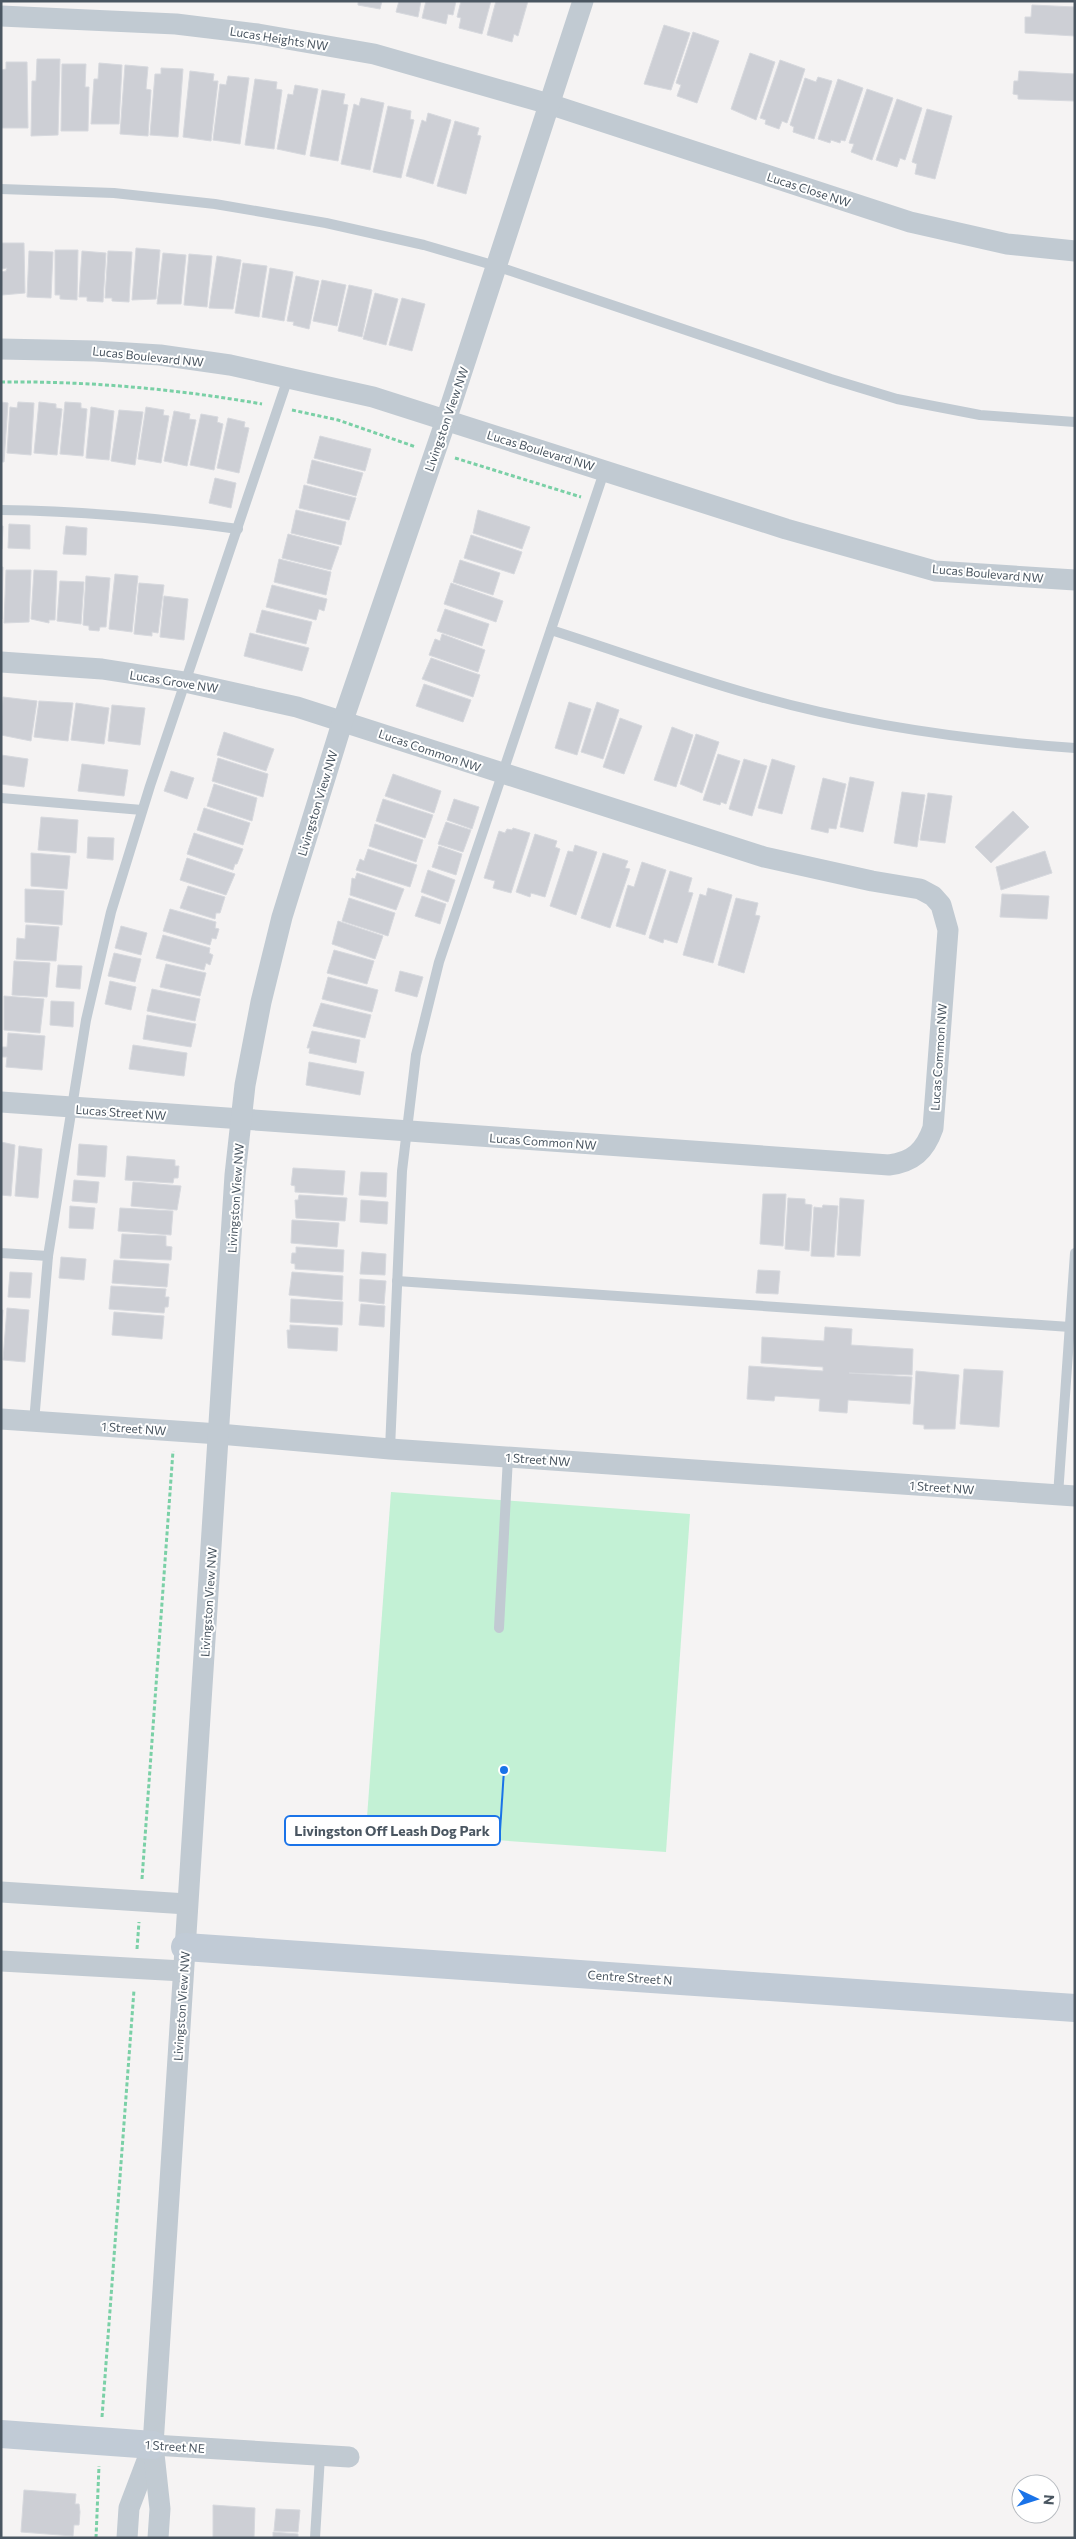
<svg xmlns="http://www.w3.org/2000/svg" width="1076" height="2539" font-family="Commissioner,sans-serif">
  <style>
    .green { fill: #c3f1d5 }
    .building { fill: #cdcfd5; stroke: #d7d9de }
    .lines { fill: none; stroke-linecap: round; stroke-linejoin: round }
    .path { stroke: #7ad0a6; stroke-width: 3; stroke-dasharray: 4 2.5; stroke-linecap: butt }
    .lane { stroke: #c1cad2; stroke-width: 10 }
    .street { stroke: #c1cad2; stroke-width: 21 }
    .secondary { stroke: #c1cbd6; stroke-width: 28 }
    .labels { text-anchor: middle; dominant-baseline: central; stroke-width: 4; stroke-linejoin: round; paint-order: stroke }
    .street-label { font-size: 12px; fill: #4a5661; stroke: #fff }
    .leader { fill: none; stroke: #1a73e8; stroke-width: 2 }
    .callout-dot { fill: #1a73e8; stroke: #fff; stroke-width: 2 }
    .callout { fill: #fff; stroke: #1a73e8; stroke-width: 2 }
    .callout-label { font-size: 14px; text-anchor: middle; font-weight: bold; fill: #4a5661 }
  </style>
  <rect width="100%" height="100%" fill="#f5f3f3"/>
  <!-- green -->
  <polygon class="green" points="391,1492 690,1514 666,1852 366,1831"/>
  <!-- building -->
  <g class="building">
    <polygon points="358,1 382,1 380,9 358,5"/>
    <polygon points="399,1 421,1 418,17 396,12"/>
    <polygon points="426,1 456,1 453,15 448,14 446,24 422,18"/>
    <polygon points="461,1 491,1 482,34 459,28 461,18 457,17"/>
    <polygon points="496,1 528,1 518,36 514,34 512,42 487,35"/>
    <polygon points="1032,5 1075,7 1075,36 1025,33 1025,17 1031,17"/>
    <polygon points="664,25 690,33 671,90 644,84"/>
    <polygon points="693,32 719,41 697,103 677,96 681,85 676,83"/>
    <polygon points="750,53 775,62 756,120 731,109"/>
    <polygon points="37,59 60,59 58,135 31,136 32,81 36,81"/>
    <polygon points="780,60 805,69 787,123 782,121 779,129 765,124 766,120 760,118"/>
    <polygon points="6,62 27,62 28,128 1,128 1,70 6,69"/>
    <polygon points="99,63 122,65 119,124 91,124 94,79 98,79"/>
    <polygon points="62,64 86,64 85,87 89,87 88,131 61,131"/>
    <polygon points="125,65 148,67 146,89 151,90 148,136 120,134"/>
    <polygon points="161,68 183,69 178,137 150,135 155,74 161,74"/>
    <polygon points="190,71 214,74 213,81 218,81 211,141 183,137"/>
    <polygon points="1019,71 1075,74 1075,101 1018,99 1018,95 1013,94 1014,81 1018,81"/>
    <polygon points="228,76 249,78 240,144 213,140 220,84 226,85"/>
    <polygon points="818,77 832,81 814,139 793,132 794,127 790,125 805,78 816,82"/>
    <polygon points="255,79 277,82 276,89 282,90 274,149 245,145"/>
    <polygon points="838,79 863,88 845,141 841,140 840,143 831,140 830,143 818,139"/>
    <polygon points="295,85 318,89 305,155 277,149 288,94 293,95"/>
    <polygon points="867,89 893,98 872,160 851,152 854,144 849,143"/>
    <polygon points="322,90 345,94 343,104 348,105 338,161 310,156"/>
    <polygon points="361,98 384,103 370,170 341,164 354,104 359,106"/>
    <polygon points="897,99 922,108 905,160 900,158 897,167 876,160"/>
    <polygon points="388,106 411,111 410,119 414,120 401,178 373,172"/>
    <polygon points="927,109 952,116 935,179 915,174 917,164 912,162"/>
    <polygon points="428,113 451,120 433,184 406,176 422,120 426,122"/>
    <polygon points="455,121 479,128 477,135 481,136 466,194 437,186"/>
    <polygon points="1,243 24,243 25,293 2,295 1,272 6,271 7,268 1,269"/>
    <polygon points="136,248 160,250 156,299 132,300"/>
    <polygon points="55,250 78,250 77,300 60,299 60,295 55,295"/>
    <polygon points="29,251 53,252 51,298 27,297"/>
    <polygon points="82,251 106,253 103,302 87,301 87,297 79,297"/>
    <polygon points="108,251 132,252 129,302 112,301 112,298 105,298"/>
    <polygon points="163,253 186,255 181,304 157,304"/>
    <polygon points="189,254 212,256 207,307 184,305"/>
    <polygon points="217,256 241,260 233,309 209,308"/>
    <polygon points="243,263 267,266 259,317 235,313"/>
    <polygon points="270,268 293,272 284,321 262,317"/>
    <polygon points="296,276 319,281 309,329 293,325 294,322 287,321"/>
    <polygon points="322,280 346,285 337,326 313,321"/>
    <polygon points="349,285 372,290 362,337 338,331"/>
    <polygon points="375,293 398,299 386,345 363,339"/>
    <polygon points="402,298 425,304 412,351 389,345"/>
    <polygon points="1,402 8,403 4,462 1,462"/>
    <polygon points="18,402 34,403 31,455 7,453 10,407 17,408"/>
    <polygon points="39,402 56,404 56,408 62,409 57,455 34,453"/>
    <polygon points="65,402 81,403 81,408 87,409 83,456 60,454"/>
    <polygon points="91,407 114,411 109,460 86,458"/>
    <polygon points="146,407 164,410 163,415 169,416 161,463 138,459"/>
    <polygon points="119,410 143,412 135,465 111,461"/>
    <polygon points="174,411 190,414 189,419 196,420 187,466 164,461"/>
    <polygon points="201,414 218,417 217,422 223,424 214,470 190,465"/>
    <polygon points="228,418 245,422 244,427 249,428 239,473 217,468"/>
    <polygon points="320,436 371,449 365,471 314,458"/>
    <polygon points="312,460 363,473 356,496 307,483"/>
    <polygon points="215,478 236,483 231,508 209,503"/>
    <polygon points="304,485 356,498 349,520 299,508"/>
    <polygon points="296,510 346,522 341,545 291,533"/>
    <polygon points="478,510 530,527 522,549 473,533"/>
    <polygon points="9,524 30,525 30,549 8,548"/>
    <polygon points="1,526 3,526 2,549 1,549"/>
    <polygon points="66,526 87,528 86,555 63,554"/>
    <polygon points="288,534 339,547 331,570 282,558"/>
    <polygon points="471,535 522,552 514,574 464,558"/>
    <polygon points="279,559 331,572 326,595 274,582"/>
    <polygon points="460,560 500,573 493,595 453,582"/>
    <polygon points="1,567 3,567 2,619 1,619"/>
    <polygon points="6,570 31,570 29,622 4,623"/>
    <polygon points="34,570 57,571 55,620 49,620 49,623 31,619"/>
    <polygon points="115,574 138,576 132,632 109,629"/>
    <polygon points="86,576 110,578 106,627 100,627 99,631 89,630 89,626 83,625"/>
    <polygon points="60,581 84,582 81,624 57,621"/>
    <polygon points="139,583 164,585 158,633 152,632 152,636 134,634"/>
    <polygon points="451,583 503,601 496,622 444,604"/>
    <polygon points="272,585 327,599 324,611 319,609 316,620 266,607"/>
    <polygon points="164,596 188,599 184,640 160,637"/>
    <polygon points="445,609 489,624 482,646 437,631"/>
    <polygon points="262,610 312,622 306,644 256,632"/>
    <polygon points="250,633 309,648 302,671 244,656"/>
    <polygon points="442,634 485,650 478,672 429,655 435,639 440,641"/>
    <polygon points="431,658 480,675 473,697 422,679"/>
    <polygon points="424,684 471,700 463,722 416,706"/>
    <polygon points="3,697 37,701 31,741 1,735"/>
    <polygon points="39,701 73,703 68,741 34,737"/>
    <polygon points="569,702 591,709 577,755 555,748"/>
    <polygon points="597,702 619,710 603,759 581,752"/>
    <polygon points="76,703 109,708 104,744 71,740"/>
    <polygon points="112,705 145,708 140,745 108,741"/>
    <polygon points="620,718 642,726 624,774 603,767"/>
    <polygon points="672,727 693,735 676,787 654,780"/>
    <polygon points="224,732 274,749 266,771 217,755"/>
    <polygon points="696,734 719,742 702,793 680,784"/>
    <polygon points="718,754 740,761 726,804 721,802 720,805 703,800"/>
    <polygon points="1,755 28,759 24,787 1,784"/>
    <polygon points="218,758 268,774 263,797 212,781"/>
    <polygon points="744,759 767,766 752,816 729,809"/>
    <polygon points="772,759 795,766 782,814 758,808"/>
    <polygon points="82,764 128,770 124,796 78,791"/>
    <polygon points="171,771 194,778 187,799 164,791"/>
    <polygon points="393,774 441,791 434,813 385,796"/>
    <polygon points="850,777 874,782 863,832 840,827"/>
    <polygon points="823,778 846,784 836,829 829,828 828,833 811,829"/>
    <polygon points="214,784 257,798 252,821 207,806"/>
    <polygon points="902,792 925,795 917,847 894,843"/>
    <polygon points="928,793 952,796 945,843 920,840"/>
    <polygon points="383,799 433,815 425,838 376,821"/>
    <polygon points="454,799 479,807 472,829 447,820"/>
    <polygon points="204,808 250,823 243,845 197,830"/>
    <polygon points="1013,811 1029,827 991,863 975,847"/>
    <polygon points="41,817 78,820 76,853 38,850"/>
    <polygon points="446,822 471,830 463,852 438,844"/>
    <polygon points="375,824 423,840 416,862 369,846"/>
    <polygon points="513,828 530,833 511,893 493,888 495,881 484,878 499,831 505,833 507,829 512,830"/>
    <polygon points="194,833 243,849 237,864 235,864 233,870 187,854"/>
    <polygon points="535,834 557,841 555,847 560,849 545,897 531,893 530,897 516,892"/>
    <polygon points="88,837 114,838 113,860 87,858"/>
    <polygon points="575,845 597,852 576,915 550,906 568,851 573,852"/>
    <polygon points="439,846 462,854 456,875 432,867"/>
    <polygon points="368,849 417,865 410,887 356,870 360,859 364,861"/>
    <polygon points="1045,851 1052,873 1001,890 996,867"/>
    <polygon points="31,853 70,856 67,889 31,886"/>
    <polygon points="603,853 628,861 625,868 630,869 610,928 581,918"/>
    <polygon points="187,858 235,874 226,895 180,880"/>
    <polygon points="642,862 666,870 645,935 616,926 628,885 634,887"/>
    <polygon points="428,870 455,880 448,902 421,892"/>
    <polygon points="670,871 692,878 688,892 693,893 677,943 664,939 663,943 649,938"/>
    <polygon points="357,873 404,889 396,910 350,895 352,878 355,879"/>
    <polygon points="188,886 225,897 220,913 216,913 215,919 180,908"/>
    <polygon points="708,888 732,895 713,963 683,955 700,894 706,896"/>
    <polygon points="25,889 64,891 62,925 25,922"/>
    <polygon points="1002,894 1049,896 1047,919 1000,917"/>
    <polygon points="422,896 446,904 440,924 415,916"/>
    <polygon points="349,898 395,913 388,936 342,921"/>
    <polygon points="736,898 758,903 755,915 760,916 744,973 718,965"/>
    <polygon points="170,909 216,922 215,928 219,929 216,939 212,938 210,945 163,931"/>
    <polygon points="338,921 383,936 375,959 332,944"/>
    <polygon points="26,925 59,927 56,961 16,959 17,938 25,939"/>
    <polygon points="121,926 147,933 141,955 115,948"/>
    <polygon points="163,935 210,948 209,953 213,955 210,965 206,963 204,970 156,958"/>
    <polygon points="334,950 374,961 367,984 327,973"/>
    <polygon points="114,953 141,959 135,982 108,976"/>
    <polygon points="14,961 50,963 47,997 12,995"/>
    <polygon points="166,964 206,973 200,996 160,987"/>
    <polygon points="58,965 82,966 80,989 56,987"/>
    <polygon points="400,971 423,977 417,997 395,991"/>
    <polygon points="328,977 378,990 372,1012 322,999"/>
    <polygon points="110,981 136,987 131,1010 105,1004"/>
    <polygon points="152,989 200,999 195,1021 147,1011"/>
    <polygon points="4,996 44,999 40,1033 4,1030"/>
    <polygon points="51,1001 74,1002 73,1027 50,1025"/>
    <polygon points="321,1003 371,1015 365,1038 313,1026"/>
    <polygon points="147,1015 196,1024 191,1047 143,1039"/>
    <polygon points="312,1031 360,1040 356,1063 309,1053 310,1048 307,1048"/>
    <polygon points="8,1033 45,1036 42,1070 6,1067 7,1057 1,1057 1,1047 7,1047"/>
    <polygon points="133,1045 187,1053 184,1076 129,1069"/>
    <polygon points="309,1062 364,1072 360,1095 306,1085"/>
    <polygon points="1,1142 15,1145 11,1196 1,1195"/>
    <polygon points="79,1144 107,1146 105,1177 77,1175"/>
    <polygon points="19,1146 42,1149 38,1198 15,1196"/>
    <polygon points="127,1156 175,1160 175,1166 179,1166 178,1178 174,1178 173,1183 125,1180"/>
    <polygon points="293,1168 345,1171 343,1195 295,1192 295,1186 291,1185"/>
    <polygon points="361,1172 387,1173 386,1197 359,1195"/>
    <polygon points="74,1180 99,1182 97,1203 72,1201"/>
    <polygon points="133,1182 181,1186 177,1210 131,1206"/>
    <polygon points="763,1194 786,1194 783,1246 760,1244"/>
    <polygon points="299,1195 347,1198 345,1221 296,1218 295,1200 298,1200"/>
    <polygon points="788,1198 805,1199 805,1204 812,1205 809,1251 785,1249"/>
    <polygon points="840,1198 864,1200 860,1256 837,1255"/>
    <polygon points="361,1200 388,1202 387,1224 360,1222"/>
    <polygon points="823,1205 838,1206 834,1257 811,1256 814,1207 822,1208"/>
    <polygon points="70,1206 95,1208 93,1229 69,1228"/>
    <polygon points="120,1208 173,1211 171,1235 118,1231"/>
    <polygon points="292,1220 339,1223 337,1247 291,1243"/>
    <polygon points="122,1234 166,1236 166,1246 172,1247 171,1260 120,1258"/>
    <polygon points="296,1247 344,1250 343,1272 295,1269 295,1264 291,1263 292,1253 296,1253"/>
    <polygon points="362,1252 386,1254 385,1275 360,1274"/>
    <polygon points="61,1257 86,1259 84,1280 59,1278"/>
    <polygon points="114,1260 169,1264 167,1287 112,1283"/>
    <polygon points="758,1270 780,1271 778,1294 756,1293"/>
    <polygon points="10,1272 32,1273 30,1298 8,1297"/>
    <polygon points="292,1272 343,1276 342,1300 289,1295"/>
    <polygon points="360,1279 386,1281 384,1304 359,1301"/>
    <polygon points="111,1286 166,1289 165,1297 169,1297 168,1307 165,1307 164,1313 109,1309"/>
    <polygon points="291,1299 343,1302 342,1325 290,1322"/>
    <polygon points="361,1304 385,1306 384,1327 359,1325"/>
    <polygon points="7,1308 29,1310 25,1362 3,1360"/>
    <polygon points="1,1310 3,1310 1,1341"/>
    <polygon points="114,1312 164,1316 162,1339 112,1335"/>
    <polygon points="290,1325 338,1328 337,1351 288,1348 287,1330 290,1330"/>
    <polygon points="825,1327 852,1329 851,1345 913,1349 912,1375 849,1373 912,1377 910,1404 848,1400 847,1413 819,1411 820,1399 775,1396 774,1401 747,1399 749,1366 823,1371 823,1367 761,1363 762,1337 824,1341"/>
    <polygon points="964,1369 1003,1371 999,1427 960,1424"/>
    <polygon points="916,1371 959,1375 955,1429 924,1429 924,1425 913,1424"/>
    <polygon points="24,2490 76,2494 75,2504 79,2504 80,2512 79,2525 74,2525 73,2536 21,2532"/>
    <polygon points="213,2505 255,2508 254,2538 213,2538"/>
    <polygon points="276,2509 300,2510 298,2532 274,2531"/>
    <polygon points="273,2532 298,2534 298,2538 273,2538"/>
  </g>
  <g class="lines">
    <!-- path -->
    <g class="path">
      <path d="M 1,382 C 89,381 176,389 262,404"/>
      <polyline points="292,410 338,420 416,447"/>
      <polyline points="455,458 581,497"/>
      <polyline points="142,1879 173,1451"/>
      <polyline points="137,1949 139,1922"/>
      <polyline points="102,2417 134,1990"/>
      <polyline points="96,2538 99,2466"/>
    </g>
    <!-- lane -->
    <g class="lane">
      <polyline points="1,189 114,193 215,204 326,223 424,245 496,266 831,379 897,399 980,415 1075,422"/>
      <path d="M 1,510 C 81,511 159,518 238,529"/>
      <path d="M 551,630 C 617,651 683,675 750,694 C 856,725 965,740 1075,748"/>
      <polyline points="1,798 142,810"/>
      <polyline points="1,1253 48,1256"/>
      <polyline points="397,1281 1070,1327"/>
      <polyline points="34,1422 48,1256 86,1020 111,912 150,786 288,378"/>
      <polyline points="390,1449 402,1171 416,1055 439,962 605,469"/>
      <polyline points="1058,1495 1075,1253"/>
      <polyline points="499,1628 508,1457"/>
      <polyline points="315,2538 320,2456"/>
    </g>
    <!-- street -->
    <g class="street">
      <polyline points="1,16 176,24 258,34 374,54 549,104 910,222 1007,244 1075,251"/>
      <polyline points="1,349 95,351 160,355 230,365 288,378 373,397 786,529 935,571 1075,580"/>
      <path d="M 1,662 L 102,669 L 185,682 L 297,707 L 764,857 L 872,881 L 920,889 L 933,896 L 941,905 L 948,930 L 933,1128 C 925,1151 913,1162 889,1165 L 1,1102"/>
      <polyline points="1,1419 219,1434 390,1449 1075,1496"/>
      <polyline points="1,1892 187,1904"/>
      <polyline points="1,1961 183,1971"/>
      <polyline points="153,2445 349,2457"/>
      <polyline points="127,2538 129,2508 151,2450"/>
      <polyline points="158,2538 160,2509 153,2445 235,1175 245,1085 261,1002 282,917 343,720 446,420 583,1"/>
    </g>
    <!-- secondary -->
    <g class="secondary">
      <polyline points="185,1947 1075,2008"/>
      <polyline points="1,2434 153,2445"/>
    </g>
  </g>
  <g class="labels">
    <!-- street labels -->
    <g class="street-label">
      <text transform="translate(279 38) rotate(9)">Lucas Heights NW</text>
      <text transform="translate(809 189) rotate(18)">Lucas Close NW</text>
      <text transform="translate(148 356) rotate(6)">Lucas Boulevard NW</text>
      <text transform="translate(446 419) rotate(-71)">Livingston View NW</text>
      <text transform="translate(541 450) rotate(17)">Lucas Boulevard NW</text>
      <text transform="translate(988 573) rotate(5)">Lucas Boulevard NW</text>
      <text transform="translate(174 681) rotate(9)">Lucas Grove NW</text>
      <text transform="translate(430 750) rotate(19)">Lucas Common NW</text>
      <text transform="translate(317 803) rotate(-73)">Livingston View NW</text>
      <text transform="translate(938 1057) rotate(-86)">Lucas Common NW</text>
      <text transform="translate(121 1112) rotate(4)">Lucas Street NW</text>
      <text transform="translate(543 1141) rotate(4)">Lucas Common NW</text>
      <text transform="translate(235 1198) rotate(-86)">Livingston View NW</text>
      <text transform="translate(134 1428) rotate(4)">1 Street NW</text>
      <text transform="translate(538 1459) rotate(4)">1 Street NW</text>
      <text transform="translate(942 1487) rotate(4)">1 Street NW</text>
      <text transform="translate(208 1602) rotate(-86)">Livingston View NW</text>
      <text transform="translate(630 1977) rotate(4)">Centre Street N</text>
      <text transform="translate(181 2006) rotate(-86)">Livingston View NW</text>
      <text transform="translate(175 2446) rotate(4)">1 Street NE</text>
    </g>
  </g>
  <!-- callouts -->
  <path class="leader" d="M504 1770L500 1831"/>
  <circle class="callout-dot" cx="504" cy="1770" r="5"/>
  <rect class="callout" x="285" y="1816" width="215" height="29" rx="5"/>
  <g class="callout-label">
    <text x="392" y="1836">Livingston Off Leash Dog Park</text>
  </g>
  <!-- border -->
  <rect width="1076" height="2539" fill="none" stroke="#4a5661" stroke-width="5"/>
  <!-- north arrow -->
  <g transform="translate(1036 2499) rotate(94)"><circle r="24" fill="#ffffff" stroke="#b7bbc0"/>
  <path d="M0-4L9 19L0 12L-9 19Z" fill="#1a73e8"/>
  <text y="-8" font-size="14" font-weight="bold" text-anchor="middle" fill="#4a5661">N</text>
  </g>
</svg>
